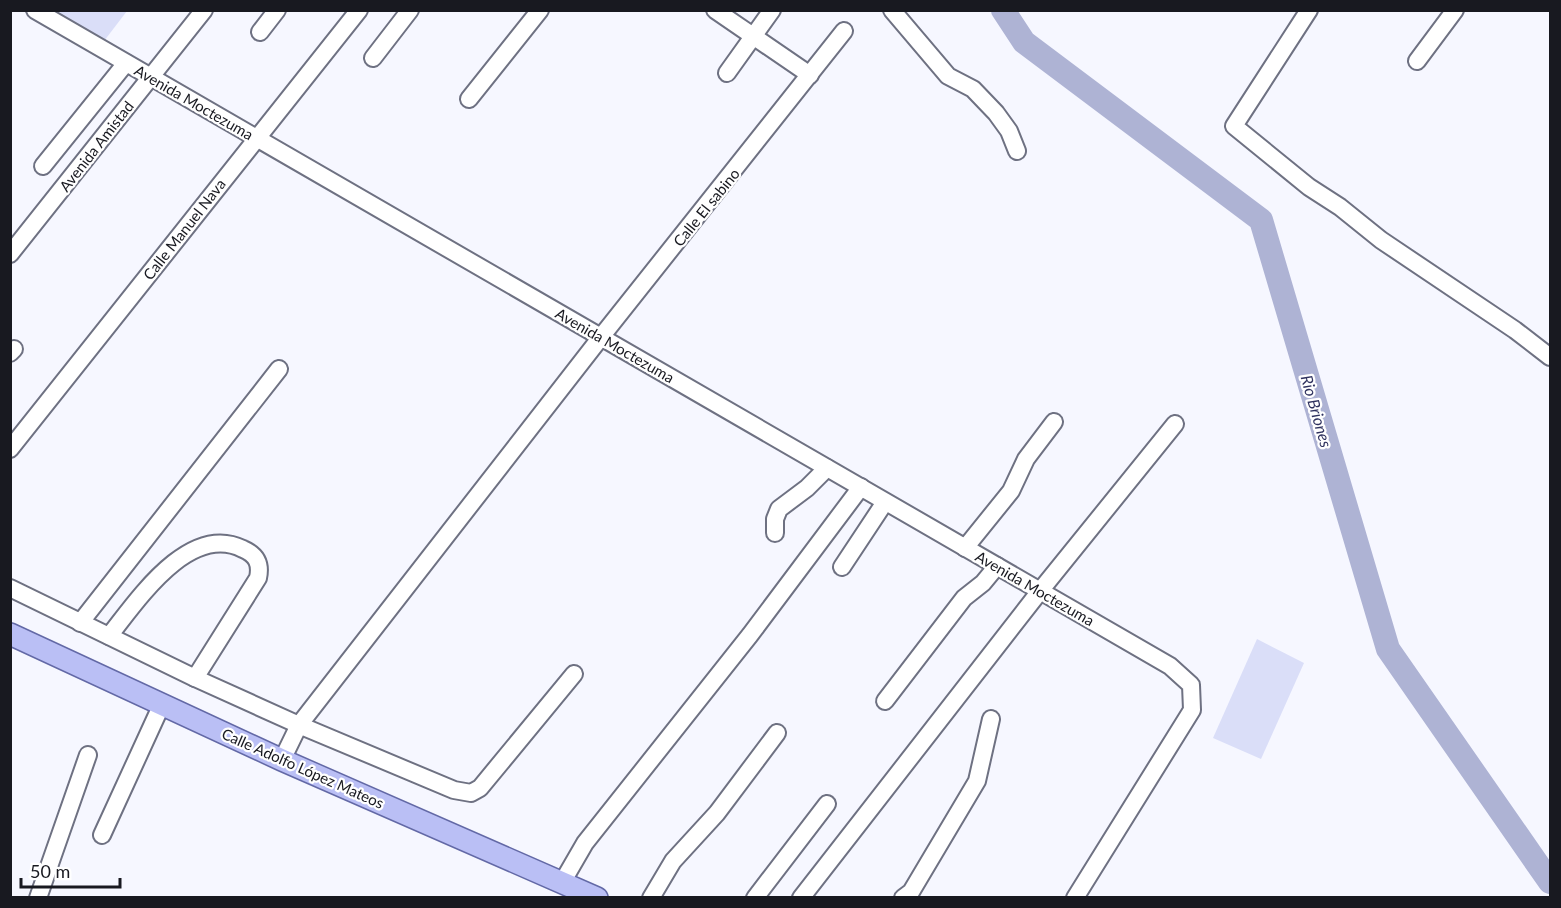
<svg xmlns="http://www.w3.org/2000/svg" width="1561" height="908" font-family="Lato,sans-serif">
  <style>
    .green { fill: #dadef8 }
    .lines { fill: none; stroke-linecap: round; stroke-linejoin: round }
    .river { stroke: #aeb3d4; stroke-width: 24 }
    .minor-casing { stroke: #6e7182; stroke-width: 20 }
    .major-casing { stroke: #6369a6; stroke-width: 24 }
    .minor { stroke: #fff; stroke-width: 16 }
    .major { stroke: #babff5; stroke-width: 21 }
    .labels { text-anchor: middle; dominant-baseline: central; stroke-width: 4.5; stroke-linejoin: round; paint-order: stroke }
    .street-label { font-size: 15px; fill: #181920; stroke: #fff }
    .water-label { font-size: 16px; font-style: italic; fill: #2f325e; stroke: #fff }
  </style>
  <rect width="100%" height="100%" fill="#f6f7ff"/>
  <!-- green -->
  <g class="green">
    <polygon points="53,11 127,11 104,41"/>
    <polygon points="1257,639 1304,663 1261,759 1213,738"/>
  </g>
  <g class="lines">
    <!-- river -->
    <polyline class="river" points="1003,10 1024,42 1261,220 1388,649 1550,882"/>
    <!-- minor casing -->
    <g class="minor-casing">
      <g id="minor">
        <polyline points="35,10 1170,666 1191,685 1192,710 1075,898"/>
        <polyline points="715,10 810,75"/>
        <polyline points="892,10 948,76 973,89 996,113 1009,131 1017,151"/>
        <polyline points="1309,10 1234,126 1309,187 1340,207 1381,240 1515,330 1550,357"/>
        <polyline points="260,32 277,10"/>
        <polyline points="373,58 410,10"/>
        <polyline points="1417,61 1455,10"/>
        <polyline points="727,73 772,10"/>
        <polyline points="469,99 540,10"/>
        <polyline points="43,166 126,63"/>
        <polyline points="10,254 204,10"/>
        <polyline points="10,353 14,349"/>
        <polyline points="10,449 359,10"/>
        <polyline points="775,533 775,519 779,509 807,488 827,468"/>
        <polyline points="965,548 1011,491 1026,459 1054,422"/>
        <polyline points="842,567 885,502"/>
        <polyline points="10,588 195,678 299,725 454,790 471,793 480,788 574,674"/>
        <polyline points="80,623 279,369"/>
        <path d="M 109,636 C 137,601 189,522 243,549 C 257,555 261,564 258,578 L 195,678"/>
        <polyline points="885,701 964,598 983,583 997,566"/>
        <polyline points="282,760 299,725 601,337 844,31"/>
        <polyline points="102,835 162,704"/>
        <polyline points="563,881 585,843 750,635 861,487"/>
        <polyline points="38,898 88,755"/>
        <polyline points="651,898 673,861 717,813 777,733"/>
        <polyline points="755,898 827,804"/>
        <polyline points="801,898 1040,591 1175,424"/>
        <polyline points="903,898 911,892 977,781 991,719"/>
      </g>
    </g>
    <!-- major casing -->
    <g class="major-casing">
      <polyline id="major" points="10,634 282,760 597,898"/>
    </g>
    <!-- minor -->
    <use href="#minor" class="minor"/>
    <!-- major -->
    <use href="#major" class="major"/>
  </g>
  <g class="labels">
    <!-- street labels -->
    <g class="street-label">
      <text transform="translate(194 102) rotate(30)">Avenida Moctezuma</text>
      <text transform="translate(96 146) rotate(-52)">Avenida Amistad</text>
      <text transform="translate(706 207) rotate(-51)">Calle El sabino</text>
      <text transform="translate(184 229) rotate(-52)">Calle Manuel Nava</text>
      <text transform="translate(615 345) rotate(30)">Avenida Moctezuma</text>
      <text transform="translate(1035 588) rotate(30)">Avenida Moctezuma</text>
      <text transform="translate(303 768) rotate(24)">Calle Adolfo López Mateos</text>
    </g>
    <!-- water labels -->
    <g class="water-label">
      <text transform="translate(1317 411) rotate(74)">Rio Briones</text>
    </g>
  </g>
  <!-- border -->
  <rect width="1561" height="908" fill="none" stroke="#181920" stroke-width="24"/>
  <!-- scale -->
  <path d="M21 878v9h99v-9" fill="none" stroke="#181920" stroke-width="3"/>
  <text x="30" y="878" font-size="18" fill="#181920" stroke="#ffffff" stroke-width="4.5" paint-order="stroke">50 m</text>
</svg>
